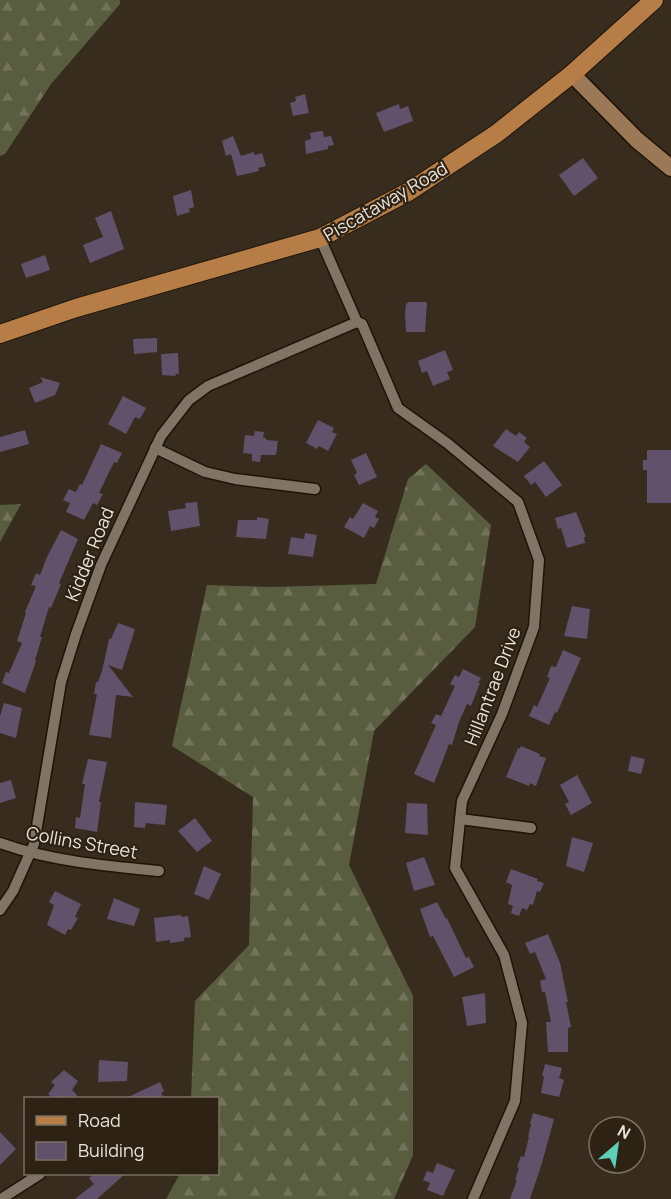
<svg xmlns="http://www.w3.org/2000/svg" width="671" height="1199" font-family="Manrope,sans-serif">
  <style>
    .forest { fill: url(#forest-firs) }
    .building { fill: #61516b }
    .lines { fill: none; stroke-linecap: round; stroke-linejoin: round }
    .street-casing { stroke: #1e1407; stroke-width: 13 }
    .secondary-casing { stroke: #1e1407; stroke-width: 19 }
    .primary-casing { stroke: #1e1407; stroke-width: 20 }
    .street { stroke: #827465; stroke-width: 10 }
    .secondary { stroke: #9c7956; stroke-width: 16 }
    .primary { stroke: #b67e46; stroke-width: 18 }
    .labels { text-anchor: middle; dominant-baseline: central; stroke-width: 4.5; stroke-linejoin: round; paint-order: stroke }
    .street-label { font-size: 18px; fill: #ebe4db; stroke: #2d2214 }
  </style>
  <defs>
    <pattern id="forest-firs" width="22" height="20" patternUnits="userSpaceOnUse" patternTransform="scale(1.5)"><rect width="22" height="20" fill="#595d3f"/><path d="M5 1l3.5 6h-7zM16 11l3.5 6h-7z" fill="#71745a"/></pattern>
  </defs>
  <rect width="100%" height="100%" fill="#372c1e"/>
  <!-- forest -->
  <g class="forest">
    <polygon points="0,0 120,0 120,4 51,84 5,154 0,156"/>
    <polygon points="426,464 491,525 475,627 374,731 349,865 413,996 413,1155 394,1199 166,1199 180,1174 218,1174 218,1098 191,1098 195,1001 249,945 253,797 172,746 207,585 271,587 376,584 408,479"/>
    <polygon points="21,504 0,542 0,505"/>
  </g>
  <!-- building -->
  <g class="building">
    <polygon points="305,94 309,113 293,116 290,103 296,101 295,97"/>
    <polygon points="399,104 400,109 408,106 413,121 384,132 376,113"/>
    <polygon points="320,131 323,131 324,137 331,136 334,145 328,146 328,149 306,154 305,141 311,139 310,133"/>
    <polygon points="233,136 241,156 254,152 254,155 262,153 266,166 258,168 259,171 237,176 231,154 226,156 222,141"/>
    <polygon points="583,158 598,178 574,196 559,175"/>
    <polygon points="191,190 194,207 189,209 190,212 177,216 173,196"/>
    <polygon points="111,211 124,249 90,263 83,245 103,237 95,218"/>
    <polygon points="45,255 50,270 26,278 21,264"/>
    <polygon points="409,302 427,302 425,332 406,332 405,313 406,304"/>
    <polygon points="157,338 157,352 134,354 133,339"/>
    <polygon points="445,350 453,370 447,372 450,379 433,386 427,371 422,373 418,361"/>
    <polygon points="178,353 179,374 175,374 176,376 162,375 161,354"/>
    <polygon points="40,377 60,383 55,395 35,403 29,388 43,382"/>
    <polygon points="123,396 146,408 140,419 135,417 126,434 108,424"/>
    <polygon points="318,420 334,428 332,432 337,434 328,451 319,446 317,449 306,443"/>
    <polygon points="506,429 516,436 519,432 527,438 524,442 530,447 518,462 493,446"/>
    <polygon points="25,430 29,444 0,452 0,437"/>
    <polygon points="255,431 264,432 263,438 266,438 266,440 278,441 276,455 261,455 260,462 252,461 252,454 243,453 245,435 254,436"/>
    <polygon points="101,444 122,453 117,463 114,462 99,493 103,494 97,505 93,503 84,520 66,512 70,503 63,500 69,489 76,492 80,484 82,485"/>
    <polygon points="647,450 671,450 671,503 647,503 647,470 643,470 643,460 647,460"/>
    <polygon points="366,453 377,477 359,485 354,475 357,473 351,460"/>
    <polygon points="544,461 562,485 546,497 535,482 531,485 524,476"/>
    <polygon points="197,502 200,526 171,531 168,511 186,508 185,503"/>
    <polygon points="363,503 378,511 375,517 379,519 374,528 370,526 364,538 344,527 350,517 353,519"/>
    <polygon points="576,512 586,537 584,537 585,543 567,548 561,528 558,529 555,518"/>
    <polygon points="257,517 269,519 266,539 236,537 238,520 257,520"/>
    <polygon points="61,530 78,539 59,583 61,584 51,608 49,607 40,637 42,637 35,660 36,661 25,693 2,683 6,672 9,673 22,643 17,641 26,613 25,612 36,586 31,585 36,573 40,575 47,557"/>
    <polygon points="305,533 317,535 313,557 288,554 291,537 304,539"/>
    <polygon points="572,606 590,609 587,639 564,636"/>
    <polygon points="118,623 135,629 122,670 108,665 133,697 116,695 111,738 89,735 97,694 94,694 96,682 98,682 102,671 109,639 111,639"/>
    <polygon points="563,650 581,658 557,713 555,712 549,725 529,716 534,705 537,707 550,678 547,677 551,666 556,667"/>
    <polygon points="463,669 481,678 478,683 480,683 471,706 467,704 459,722 452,745 449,744 434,783 414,774 436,725 431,723 436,714 441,716 455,686 450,684 455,675 459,677"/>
    <polygon points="4,703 22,708 16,738 0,733 0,716"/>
    <polygon points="521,746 540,754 539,756 546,758 536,786 530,783 529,786 506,777 518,748 520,749"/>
    <polygon points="631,756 645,759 641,774 628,771"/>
    <polygon points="88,759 107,762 99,802 101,802 97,832 75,828 76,817 80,818 85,784 82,784"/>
    <polygon points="577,775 592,803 571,815 565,804 569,802 560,785"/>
    <polygon points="11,780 16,798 0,803 0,783"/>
    <polygon points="135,802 167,805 165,825 146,823 145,828 134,827"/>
    <polygon points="407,803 427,804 428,835 405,833"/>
    <polygon points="195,818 212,841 197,852 178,831"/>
    <polygon points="572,837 593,843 584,872 566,866"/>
    <polygon points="424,857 435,885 414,891 406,863"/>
    <polygon points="204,866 221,874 209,900 194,894"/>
    <polygon points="511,869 538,879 537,881 544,883 540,892 537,891 533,905 530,904 527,910 522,908 519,916 511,913 513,906 508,904 512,885 506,882"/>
    <polygon points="55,891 81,904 75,917 78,918 71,930 68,929 65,935 47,925 54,905 49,902"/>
    <polygon points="114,898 140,909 134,926 107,919"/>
    <polygon points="437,902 446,919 447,918 466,958 469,957 474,967 454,977 433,936 430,937 420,909"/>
    <polygon points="181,915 181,917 188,916 191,937 184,938 184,941 170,943 170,940 156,942 154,918"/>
    <polygon points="548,934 560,963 568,1002 566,1002 571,1027 568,1028 568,1052 548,1052 546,1022 551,1022 545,992 542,992 540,981 546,979 535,952 530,954 525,943"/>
    <polygon points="485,993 486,1023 467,1026 462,997"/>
    <polygon points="99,1060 128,1062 127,1081 98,1082"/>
    <polygon points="545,1064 562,1068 559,1078 564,1080 559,1097 541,1093 544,1076 542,1076"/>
    <polygon points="64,1070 78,1081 72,1090 77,1095 74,1098 70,1098 67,1096 64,1098 53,1098 48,1094 55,1085 51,1082"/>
    <polygon points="160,1082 164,1091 161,1093 164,1098 126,1098"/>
    <polygon points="533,1113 554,1119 542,1163 530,1199 510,1199 517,1180 515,1180 519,1168 517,1167 521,1156 524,1157 529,1137 528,1137 531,1124 530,1124"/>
    <polygon points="0,1132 16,1149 0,1165"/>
    <polygon points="437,1163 455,1170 443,1196 427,1190 430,1183 423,1180 427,1171 433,1173"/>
    <polygon points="95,1173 126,1173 97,1199 75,1199 94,1184 89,1178"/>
  </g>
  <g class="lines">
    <!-- street casing -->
    <g class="street-casing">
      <g id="street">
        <polyline points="320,238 357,322 362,324 398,408 447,443 518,502 539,560 534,627 502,714 462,801 455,868 504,955 522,1023 515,1101 473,1199"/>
        <polyline points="155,448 205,472 235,479 315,489"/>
        <polyline points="460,819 531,828"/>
        <path d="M 0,843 C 50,861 106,866 159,871"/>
        <polyline points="0,910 13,891 34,844 61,682 76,634 101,565 161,436 189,400 208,386 357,322"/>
        <polyline points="1,1199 40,1174"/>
      </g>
    </g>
    <!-- secondary casing -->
    <g class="secondary-casing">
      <polyline id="secondary" points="572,74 637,140 671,168"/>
    </g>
    <!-- primary casing -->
    <g class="primary-casing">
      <polyline id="primary" points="0,334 76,308 320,238 408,192 496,134 572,74 654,0"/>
    </g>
    <!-- street -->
    <use href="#street" class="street"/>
    <!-- secondary -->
    <use href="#secondary" class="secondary"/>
    <!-- primary -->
    <use href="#primary" class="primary"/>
  </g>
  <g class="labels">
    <!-- street labels -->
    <g class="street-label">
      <text transform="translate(385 201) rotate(-30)">Piscataway Road</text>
      <text transform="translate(89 554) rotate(-68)">Kidder Road</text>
      <text transform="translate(492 686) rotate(-69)">Hillantrae Drive</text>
      <text transform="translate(82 842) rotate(10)">Collins Street</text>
    </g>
  </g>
  <!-- legend -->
  <rect x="24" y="1097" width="195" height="78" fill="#2d2214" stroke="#797064" stroke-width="1.5"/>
  <rect x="36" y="1116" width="30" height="9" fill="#b67e46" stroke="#797064" stroke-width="1.5"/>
  <text x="78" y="1127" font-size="18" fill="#ebe4db">Road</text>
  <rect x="36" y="1142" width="30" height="18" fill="#61516b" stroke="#797064" stroke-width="1.5"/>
  <text x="78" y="1157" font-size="18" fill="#ebe4db">Building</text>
  <!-- north arrow -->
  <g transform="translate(617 1145) rotate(29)"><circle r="28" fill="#2d2214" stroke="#797064" stroke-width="1.5"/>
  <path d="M0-4.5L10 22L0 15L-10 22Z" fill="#5dceb8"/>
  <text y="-9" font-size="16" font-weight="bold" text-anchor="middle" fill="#ebe4db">N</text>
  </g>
</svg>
